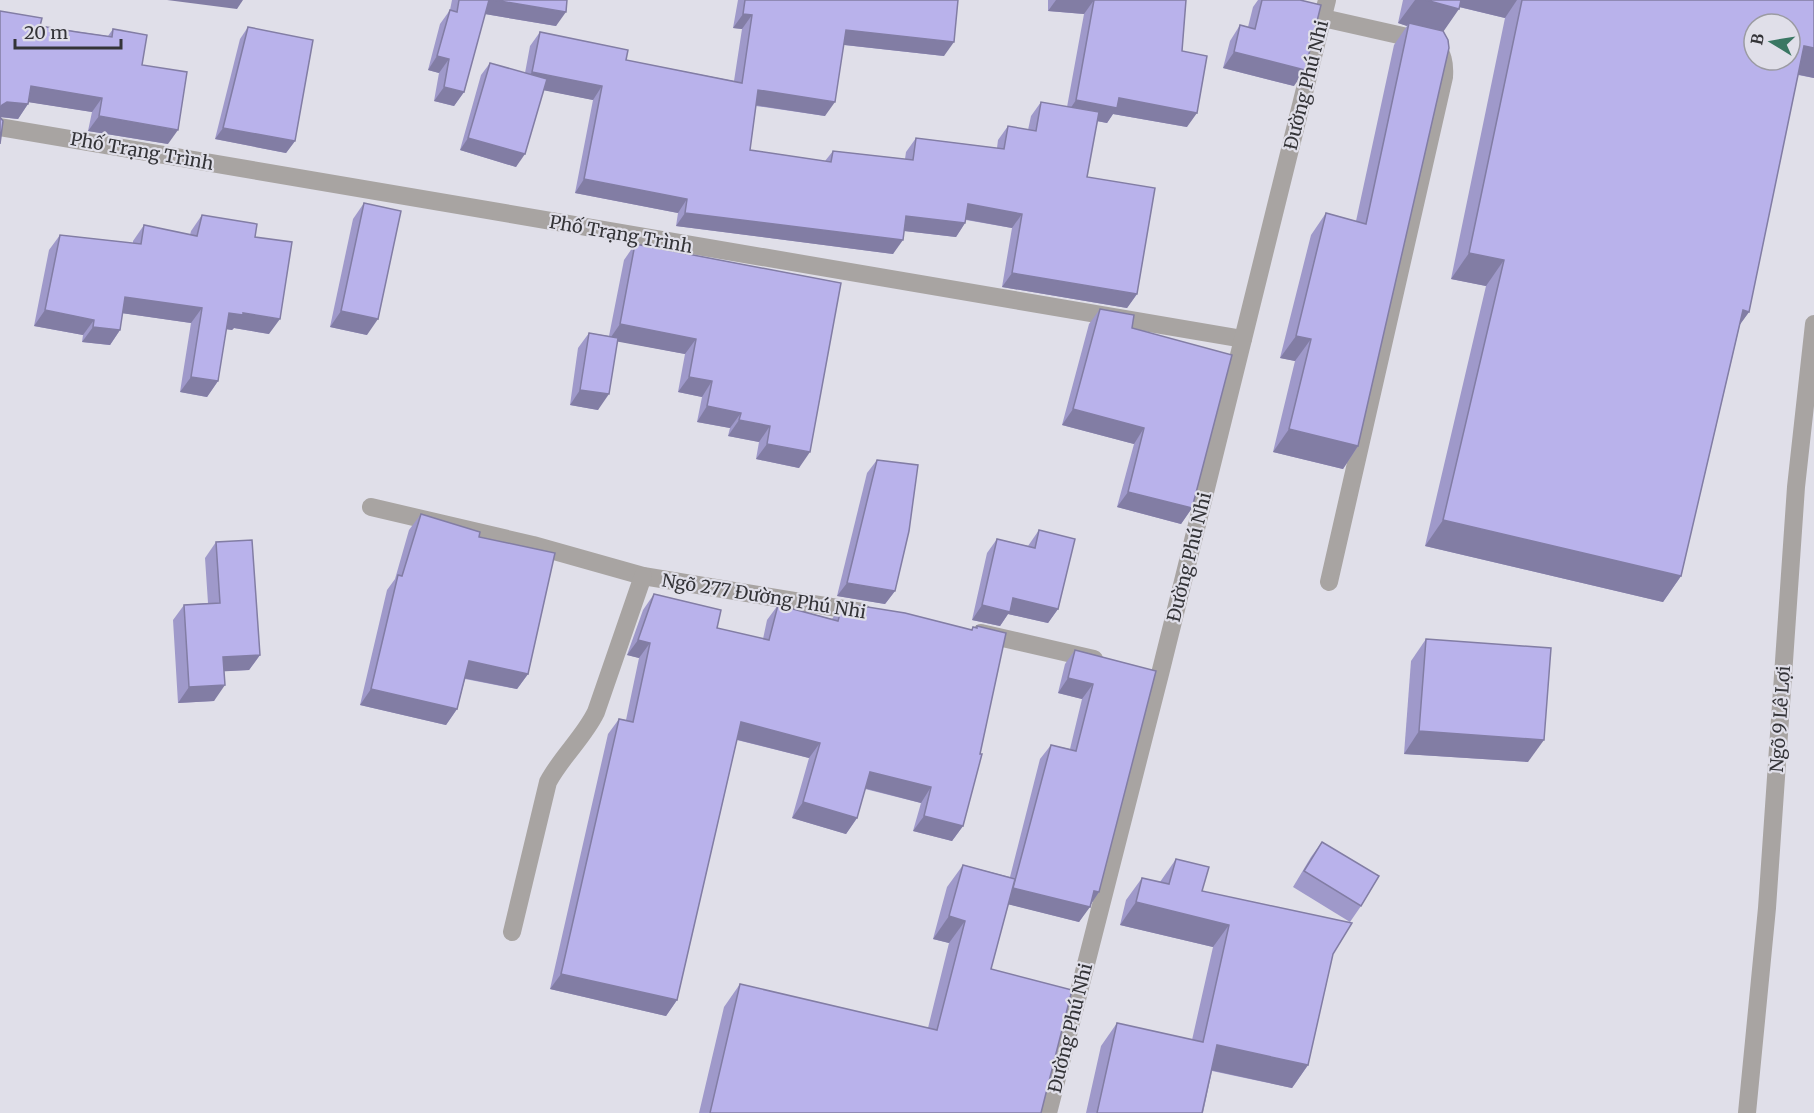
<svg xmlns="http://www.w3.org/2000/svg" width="1814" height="1113" font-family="Merriweather,serif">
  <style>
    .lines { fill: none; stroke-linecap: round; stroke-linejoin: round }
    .minor { stroke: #a8a4a2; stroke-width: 18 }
    .wall { fill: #9f99ca }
    .shaded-wall { fill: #827da4 }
    .building { fill: #b9b2eb; stroke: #827da4; stroke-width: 1.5; fill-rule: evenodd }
    .labels { text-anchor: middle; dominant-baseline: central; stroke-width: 4.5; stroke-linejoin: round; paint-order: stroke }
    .street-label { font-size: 18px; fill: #343438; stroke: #e0dfe9 }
  </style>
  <rect width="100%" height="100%" fill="#e0dfe9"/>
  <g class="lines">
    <!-- minor -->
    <g class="minor">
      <path d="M 1323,18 L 1434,43 C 1443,54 1445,63 1444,77 L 1329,582"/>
      <polyline points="0,127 1243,339"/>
      <polyline points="371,507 533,545 643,576 862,612"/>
      <polyline points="981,633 1094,659"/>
      <path d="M 512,932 L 548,782 C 562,756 584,737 596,712 L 643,576"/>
      <polyline points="1048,1113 1160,674 1327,0"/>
      <polyline points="1747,1113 1767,908 1796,487 1814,324"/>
    </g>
  </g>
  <!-- wall -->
  <g class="wall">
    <polygon points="452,0 567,0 556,26 485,14 464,92 454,106 434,101 439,73 428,70 440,24 450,10"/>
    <polygon points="738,0 958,0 944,56 844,45 825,116 756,106 750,150 825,161 833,151 905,159 906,152 916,138 997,148 998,140 1008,126 1028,130 1031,116 1041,102 1067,107 1084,14 1048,11 1048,0 1186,0 1182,51 1187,127 1113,114 1107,123 1097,121 1087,177 1137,294 1127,308 1002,287 1012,228 966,220 965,223 956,237 904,231 893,254 676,226 678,213 575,193 593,100 544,90 516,167 460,150 481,75 490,63 525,73 530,46 540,32 626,60 734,81 742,29 733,28"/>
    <polygon points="1258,0 1300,0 1294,86 1223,68 1230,41 1240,25 1248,27 1253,7"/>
    <polygon points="1403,0 1814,0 1814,78 1798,75 1749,312 1740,324 1681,576 1663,602 1425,546 1486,286 1451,279 1505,18 1459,7 1443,31 1358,446 1343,469 1273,452 1295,361 1280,358 1311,235 1326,213 1356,221 1394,45 1407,26 1398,23"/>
    <polygon points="40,26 108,36 113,29 142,65 168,144 88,131 92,112 29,102 18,119 0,117"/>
    <polygon points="248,27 295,141 286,153 215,139 240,39"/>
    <polygon points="364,203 367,335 330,327 353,219"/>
    <polygon points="202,215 255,237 269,334 234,328 232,330 226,329 218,381 207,397 180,392 191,323 122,313 120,330 110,345 82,342 83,335 34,326 49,250 60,235 133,243 133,241 144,225 190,235 191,231"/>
    <polygon points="635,244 841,283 799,468 756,459 759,442 728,436 730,428 697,422 702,397 678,392 685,354 618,341 598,410 570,405 578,348 589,333 609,336 624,260"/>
    <polygon points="1100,309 1192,508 1181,524 1117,507 1134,444 1062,425 1089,324"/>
    <polygon points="877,460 895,591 885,604 837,596 867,473"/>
    <polygon points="421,514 479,537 528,674 517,689 465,679 457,709 446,725 360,705 387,590 395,579 409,530"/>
    <polygon points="1039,530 1058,609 1048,623 1008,614 1000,626 972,620 987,553 997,539 1028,546"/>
    <polygon points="216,542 260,655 249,670 224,671 214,701 178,703 173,620 184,605 208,603 205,558"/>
    <polygon points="654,594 717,628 763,639 767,620 778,605 832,619 843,603 972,630 973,627 976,628 977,626 963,826 952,841 913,831 921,803 865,789 857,818 846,834 792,818 809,758 737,740 677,1000 666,1016 550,989 608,734 619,719 626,720 639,658 627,655 643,610"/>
    <polygon points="1426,639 1528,762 1404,754 1411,661"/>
    <polygon points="1075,650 1156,671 1099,892 1079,922 1008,904 991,969 1041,1113 699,1113 724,1007 740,984 928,1028 949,943 933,939 947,887 963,865 1010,877 1040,759 1051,745 1070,749 1082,699 1058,693 1065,664"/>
    <polygon points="1322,842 1361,906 1350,922 1293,887 1311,857"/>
    <polygon points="1176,859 1202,891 1333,954 1308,1065 1292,1088 1212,1071 1203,1113 1086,1113 1101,1046 1117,1023 1192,1040 1213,947 1120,925 1126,900 1142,878 1160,882"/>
  </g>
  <!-- shaded-wall -->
  <g class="shaded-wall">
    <polygon points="167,0 243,0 237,9"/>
    <polygon points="489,0 494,0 566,12 556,26 479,13"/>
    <polygon points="1056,0 1094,0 1084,14 1048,11"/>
    <polygon points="1415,0 1426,0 1459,9 1441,35 1409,23 1407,26 1398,23"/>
    <polygon points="1450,0 1517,0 1505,18 1447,4"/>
    <polygon points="743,14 752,15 742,29 733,28"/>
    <polygon points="846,30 954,42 944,56 836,44"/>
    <polygon points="1804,46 1814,48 1814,78 1786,72"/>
    <polygon points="1234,52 1305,70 1294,86 1223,68"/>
    <polygon points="437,56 449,59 439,73 428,70"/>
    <polygon points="532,72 602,86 593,100 522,86"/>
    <polygon points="31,86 102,98 92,112 21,101"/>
    <polygon points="444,87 464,92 454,106 434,101"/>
    <polygon points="758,90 835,102 825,116 748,104"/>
    <polygon points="1119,98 1197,113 1187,127 1113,114 1107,123 1066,115 1076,100"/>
    <polygon points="7,102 28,104 18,119 0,117 0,108 2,105"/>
    <polygon points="99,116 178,130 168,144 88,131"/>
    <polygon points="223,128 295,141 286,153 215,139"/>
    <polygon points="468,138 525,154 516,167 460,150"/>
    <polygon points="584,179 687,199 678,213 575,193"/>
    <polygon points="968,204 1022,214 1012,228 958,218"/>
    <polygon points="685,213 903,240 893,254 676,226"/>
    <polygon points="906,216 965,223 956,237 896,230"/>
    <polygon points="1469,253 1504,260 1486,286 1451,279"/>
    <polygon points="1012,273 1137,294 1127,308 1002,287"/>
    <polygon points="125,297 202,308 191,323 114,312"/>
    <polygon points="45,310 94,320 83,335 34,326"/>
    <polygon points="1743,310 1749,312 1731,337"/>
    <polygon points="341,311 378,319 367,335 330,327"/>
    <polygon points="229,313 243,313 280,319 269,334 234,328 232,330 218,328"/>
    <polygon points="620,324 696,339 685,354 609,340"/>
    <polygon points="93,327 120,330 110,345 82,342"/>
    <polygon points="1296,336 1311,339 1295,361 1280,358"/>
    <polygon points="191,377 218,381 207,397 180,392"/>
    <polygon points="689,377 712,381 702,397 678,392"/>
    <polygon points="580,390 609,394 598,410 570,405"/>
    <polygon points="707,406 741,413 730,428 697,422"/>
    <polygon points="1073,409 1144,428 1134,444 1062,425"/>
    <polygon points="739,420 770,426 759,442 728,436"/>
    <polygon points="1289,429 1358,446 1343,469 1273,452"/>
    <polygon points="767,444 810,452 799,468 756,459"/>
    <polygon points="1128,492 1192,508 1181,524 1117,507"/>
    <polygon points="1443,520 1681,576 1663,602 1425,546"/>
    <polygon points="847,583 895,591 885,604 837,596"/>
    <polygon points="1013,598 1058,609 1048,623 1008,614 1000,626 972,620 982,605"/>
    <polygon points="638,640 650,643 639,658 627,655"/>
    <polygon points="260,655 249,670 212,672 223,657"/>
    <polygon points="469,661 528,674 517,689 458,677"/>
    <polygon points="1068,678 1093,684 1082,699 1058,693"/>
    <polygon points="225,685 214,701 178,703 189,687"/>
    <polygon points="371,689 457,709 446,725 360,705"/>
    <polygon points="741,722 820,743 809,758 730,738"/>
    <polygon points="1419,731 1544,740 1528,762 1404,754"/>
    <polygon points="870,772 931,787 921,803 860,787"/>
    <polygon points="803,802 857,818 846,834 792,818"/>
    <polygon points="924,816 963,826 952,841 913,831"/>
    <polygon points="1013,888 1090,907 1079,922 1003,903"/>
    <polygon points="1094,891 1099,892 1089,907"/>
    <polygon points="1136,902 1229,925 1213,947 1120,925"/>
    <polygon points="949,916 965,921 949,943 933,939"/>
    <polygon points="561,974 677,1000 666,1016 550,989"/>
    <polygon points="1217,1045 1308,1065 1292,1088 1201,1068"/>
  </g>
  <!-- building -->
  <g class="building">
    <polygon points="459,0 489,0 464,92 444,87 449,59 437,56 450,10 457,12"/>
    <polygon points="494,0 567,0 566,12"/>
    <polygon points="745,0 958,0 954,42 846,30 835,102 758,90 750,150 831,162 833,151 913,160 916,138 1004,149 1008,126 1036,131 1041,102 1099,112 1087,177 1155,188 1137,294 1012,273 1022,214 968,204 965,223 906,216 903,240 685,213 687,199 584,179 602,86 532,72 540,32 628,50 626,60 742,83 752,15 743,14"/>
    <polygon points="1094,0 1186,0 1182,51 1207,56 1197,113 1119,98 1117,108 1076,100"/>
    <polygon points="1262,0 1300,0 1321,5 1305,70 1234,52 1240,25 1255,29"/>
    <polygon points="1426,0 1461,0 1459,9"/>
    <path d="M 1522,0 L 1814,0 L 1814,48 L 1804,46 L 1749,312 L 1743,310 L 1681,576 L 1443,520 L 1504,260 L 1469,253 ZM 1754,24 L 1790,24 L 1790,60 L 1754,60 Z"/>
    <polygon points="0,11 42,18 40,26 77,32 112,37 113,29 147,35 142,65 187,72 178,130 99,116 102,98 31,86 28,104 7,102 2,105 0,109"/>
    <polygon points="1409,23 1443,31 1448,40 1449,48 1358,446 1289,429 1311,339 1296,336 1326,213 1366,224"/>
    <polygon points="248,27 313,40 295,141 223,128"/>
    <polygon points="490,63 547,79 525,154 468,138"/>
    <polygon points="0,117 3,121 0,144"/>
    <polygon points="364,203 401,211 378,319 341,311"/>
    <polygon points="202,215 257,224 255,237 292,242 280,319 243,313 243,315 229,313 218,381 191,377 202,308 125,297 120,330 93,327 94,320 45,310 60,235 141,244 144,225 197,236"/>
    <polygon points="635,244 841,283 810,452 767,444 770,426 739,420 741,413 707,406 712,381 689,377 696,339 620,324"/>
    <polygon points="1100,309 1134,315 1132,328 1232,355 1192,508 1128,492 1144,428 1073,409"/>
    <polygon points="589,333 618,338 609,394 580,390"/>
    <polygon points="877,460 918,465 909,531 895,591 847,583"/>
    <polygon points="421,514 480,532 479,537 555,553 528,674 469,661 457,709 371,689 398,575 402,576"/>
    <polygon points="1039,530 1075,539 1058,609 1013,598 1010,612 982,605 997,539 1035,548"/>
    <polygon points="252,540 260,655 223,657 225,685 189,687 184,605 220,603 216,542"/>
    <polygon points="654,594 721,610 717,628 769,640 778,605 838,621 843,603 905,613 972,630 973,627 977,628 977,626 1006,633 980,754 982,754 963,826 924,816 931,787 870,772 857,818 803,802 820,743 741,722 677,1000 561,974 619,719 633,722 650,643 638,640"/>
    <polygon points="1426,639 1551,648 1544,740 1419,731"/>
    <polygon points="1075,650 1156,671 1099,892 1094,891 1090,907 1013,888 1051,745 1076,751 1093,684 1068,678"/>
    <polygon points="1322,842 1379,876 1361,906 1304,871"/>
    <polygon points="1176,859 1209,867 1202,891 1352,923 1333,954 1308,1065 1217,1045 1202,1113 1097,1113 1117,1023 1203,1042 1229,925 1136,902 1142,878 1169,884"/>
    <polygon points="963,865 1015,879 991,969 1072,990 1041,1113 710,1113 740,984 937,1030 965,921 949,916"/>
  </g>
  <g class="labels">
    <!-- street labels -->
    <g class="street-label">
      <text transform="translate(1306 85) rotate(-76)">Đường Phú Nhi</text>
      <text transform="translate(142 151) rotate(10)">Phố Trạng Trình</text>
      <text transform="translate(621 234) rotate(10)">Phố Trạng Trình</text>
      <text transform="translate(1189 557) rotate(-76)">Đường Phú Nhi</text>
      <text transform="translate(764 596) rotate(9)">Ngõ 277 Đường Phú Nhi</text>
      <text transform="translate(1780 719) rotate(-86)">Ngõ 9 Lê Lợi</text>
      <text transform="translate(1070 1028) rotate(-76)">Đường Phú Nhi</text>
    </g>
  </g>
  <!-- north arrow -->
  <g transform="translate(1772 42) rotate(281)"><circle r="28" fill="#e0dfe9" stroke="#9b9ba2" stroke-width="1.5"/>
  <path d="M0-4.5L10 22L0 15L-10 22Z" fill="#3a7763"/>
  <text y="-9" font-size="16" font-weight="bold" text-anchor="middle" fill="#343438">B</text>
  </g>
  <!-- scale -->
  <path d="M15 39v9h106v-9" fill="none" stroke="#343438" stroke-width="3"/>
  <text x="24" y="39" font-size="18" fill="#343438" stroke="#e0dfe9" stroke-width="4.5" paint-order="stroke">20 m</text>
</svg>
